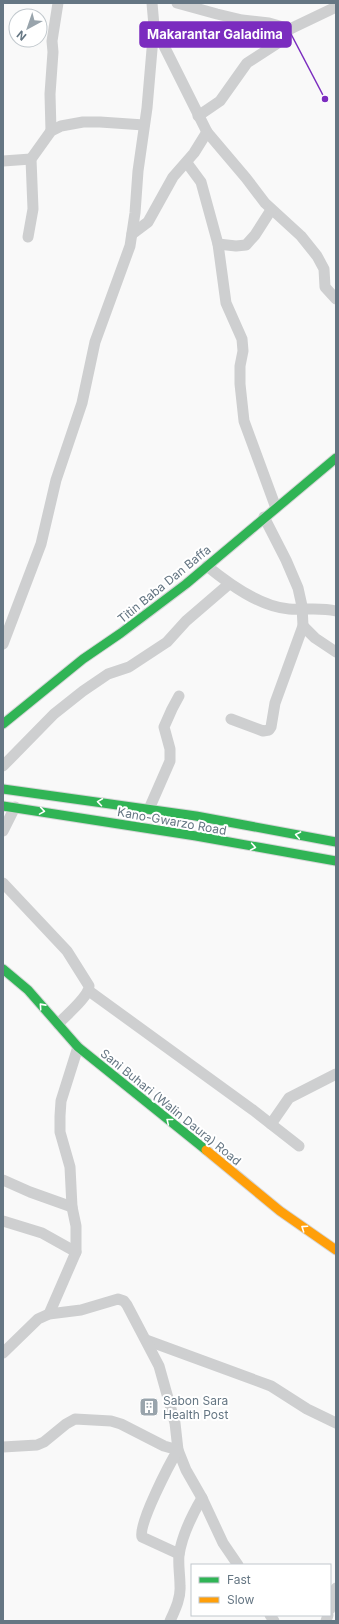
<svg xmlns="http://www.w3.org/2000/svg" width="339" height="1624" font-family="Inter,sans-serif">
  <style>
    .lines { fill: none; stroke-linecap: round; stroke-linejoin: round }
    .fast-casing { stroke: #d5d6d7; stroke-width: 11 }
    .slow-casing { stroke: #d5d6d7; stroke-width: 11 }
    .street { stroke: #cecfd0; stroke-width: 11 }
    .fast { stroke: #30b455; stroke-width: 9 }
    .slow { stroke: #ff9f0a; stroke-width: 9 }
    .oneway { stroke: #fff }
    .labels { text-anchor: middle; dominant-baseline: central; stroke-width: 4; stroke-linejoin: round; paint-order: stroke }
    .street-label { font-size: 12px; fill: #657683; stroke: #fff }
    .poi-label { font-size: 12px; fill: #657683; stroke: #fff; text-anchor: start }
    .leader { fill: none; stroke: #7b2cbf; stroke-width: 1.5 }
    .callout-dot { fill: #7b2cbf; stroke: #fff; stroke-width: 1.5 }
    .callout { fill: #7b2cbf; stroke: #7b2cbf; stroke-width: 1.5 }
    .callout-label { font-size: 13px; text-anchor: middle; font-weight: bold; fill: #fff }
  </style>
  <rect width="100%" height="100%" fill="#f9f9f9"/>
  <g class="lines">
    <!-- fast casing -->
    <g class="fast-casing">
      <g id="fast">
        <polyline points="3,724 83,659 121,633 186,584 336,458"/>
        <polyline points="3,789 196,816 336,842"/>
        <polyline points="3,806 196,836 336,861"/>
        <polyline points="3,969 28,990 78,1047 206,1150"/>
      </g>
    </g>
    <!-- slow casing -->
    <g class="slow-casing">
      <polyline id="slow" points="206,1150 280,1211 336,1250"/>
    </g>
    <!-- street -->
    <g class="street">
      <polyline points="177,3 217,14 242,20 269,23 290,29"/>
      <polyline points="154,26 207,132 246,178 265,203 301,236 317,256 324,269 325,287 336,299"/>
      <polyline points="198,116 220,101 247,63 278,43 290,29 336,7"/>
      <polyline points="51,131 50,94 53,52 52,41 58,3"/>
      <polyline points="3,161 31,159"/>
      <polyline points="187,163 201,182 218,244 226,303 242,339 243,351 240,366 240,384 244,421 276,508"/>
      <polyline points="132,234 148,222 173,177 194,153 207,132"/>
      <polyline points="28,237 33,209 31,159 51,131 61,126 83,122 100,122 144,125"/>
      <polyline points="218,244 236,246 246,245 255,235 271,210"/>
      <path d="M 207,566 C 229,584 260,607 289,609 C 306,610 320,607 336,611"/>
      <polyline points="303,626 315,638 336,652"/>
      <polyline points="3,644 41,544 56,480 82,403 95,342 130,246 135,213 138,171 147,108 154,26 152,3"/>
      <polyline points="231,719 263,731 269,730 271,727 275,703 303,626 302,606 298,588 286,560 264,517"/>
      <polyline points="3,766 54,714 83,691 108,674 129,667 167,642 186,621 229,584"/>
      <polyline points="149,809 170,761 170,749 164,727 172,709 179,696"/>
      <polyline points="3,831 15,807"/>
      <path d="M 3,883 L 67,951 L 89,986 C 89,997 65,1016 58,1024"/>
      <polyline points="89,991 253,1110 299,1146"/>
      <polyline points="271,1124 289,1098 336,1074"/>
      <polyline points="3,1180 30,1192 72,1207"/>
      <polyline points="3,1221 42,1233 76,1252"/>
      <polyline points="49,1314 76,1252 76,1226 72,1207 70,1167 60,1132 60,1116 61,1101 78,1047"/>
      <polyline points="146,1340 271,1386 307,1409 336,1423"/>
      <polyline points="3,1353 38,1319 49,1314 81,1310 118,1299 124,1301 127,1305 159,1366 175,1423 178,1450 186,1470 202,1498 223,1543 238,1565"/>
      <path d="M 3,1447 L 37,1445 L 44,1442 L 66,1424 L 75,1419 L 111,1421 L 121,1424 L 164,1446 L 178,1450 C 170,1463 138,1524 142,1537 L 179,1554"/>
      <polyline points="330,1609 336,1588"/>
      <polyline points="270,1615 274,1621"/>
      <path d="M 170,1621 C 175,1610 181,1598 180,1586 C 180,1575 178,1565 179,1555 C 182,1535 192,1515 202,1498"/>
      <polyline points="326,1621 328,1615"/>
    </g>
    <!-- fast -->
    <use href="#fast" class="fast"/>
    <!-- slow -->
    <use href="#slow" class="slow"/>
  </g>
  <!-- one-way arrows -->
  <defs><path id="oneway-chevron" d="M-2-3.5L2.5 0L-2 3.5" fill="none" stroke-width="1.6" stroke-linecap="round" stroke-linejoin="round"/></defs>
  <g class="oneway">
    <use href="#oneway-chevron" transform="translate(100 802) rotate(-172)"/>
    <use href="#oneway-chevron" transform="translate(42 811) rotate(9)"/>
    <use href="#oneway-chevron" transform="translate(298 835) rotate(-169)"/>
    <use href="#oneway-chevron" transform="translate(253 847) rotate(10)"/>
    <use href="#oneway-chevron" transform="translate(42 1006) rotate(-132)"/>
    <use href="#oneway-chevron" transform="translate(169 1121) rotate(-141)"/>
    <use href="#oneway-chevron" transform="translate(304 1228) rotate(-146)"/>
  </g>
  <!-- icons -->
  <defs>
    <g id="building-square" transform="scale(1)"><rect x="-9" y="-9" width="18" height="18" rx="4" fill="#99a4ac" stroke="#fff"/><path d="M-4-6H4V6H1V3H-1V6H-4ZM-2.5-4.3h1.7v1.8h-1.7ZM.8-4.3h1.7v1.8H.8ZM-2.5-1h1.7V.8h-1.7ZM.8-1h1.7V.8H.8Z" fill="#fff"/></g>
  </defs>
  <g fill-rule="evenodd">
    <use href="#building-square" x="149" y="1407"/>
  </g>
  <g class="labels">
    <!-- street labels -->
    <g class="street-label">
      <text transform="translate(164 584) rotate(-39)">Titin Baba Dan Baffa</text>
      <text transform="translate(172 821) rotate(10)">Kano-Gwarzo Road</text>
      <text transform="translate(171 1107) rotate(39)">Sani Buhari (Walin Daura) Road</text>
    </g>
    <!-- poi labels -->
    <g class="poi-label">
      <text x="163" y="1400">Sabon Sara<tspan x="163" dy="14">Health Post</tspan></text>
    </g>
  </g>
  <!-- callouts -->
  <path class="leader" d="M325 99L291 34"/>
  <circle class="callout-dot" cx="325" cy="99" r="4"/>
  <rect class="callout" x="140" y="22" width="151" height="25" rx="4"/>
  <g class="callout-label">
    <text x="215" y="39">Makarantar Galadima</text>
  </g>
  <!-- border -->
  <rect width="339" height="1624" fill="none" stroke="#657683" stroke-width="8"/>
  <!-- legend -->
  <rect x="191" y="1564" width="140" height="52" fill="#ffffff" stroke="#c1c8cd"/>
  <rect x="199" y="1577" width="20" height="6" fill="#30b455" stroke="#c1c8cd"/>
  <text x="227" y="1584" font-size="12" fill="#657683">Fast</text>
  <rect x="199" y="1597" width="20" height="6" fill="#ff9f0a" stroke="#c1c8cd"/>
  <text x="227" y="1604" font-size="12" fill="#657683">Slow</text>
  <!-- north arrow -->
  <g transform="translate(28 28) rotate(220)"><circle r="19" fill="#ffffff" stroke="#c1c8cd"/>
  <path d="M0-3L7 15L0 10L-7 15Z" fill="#99a4ac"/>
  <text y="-6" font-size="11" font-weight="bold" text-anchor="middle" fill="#657683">N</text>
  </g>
</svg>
